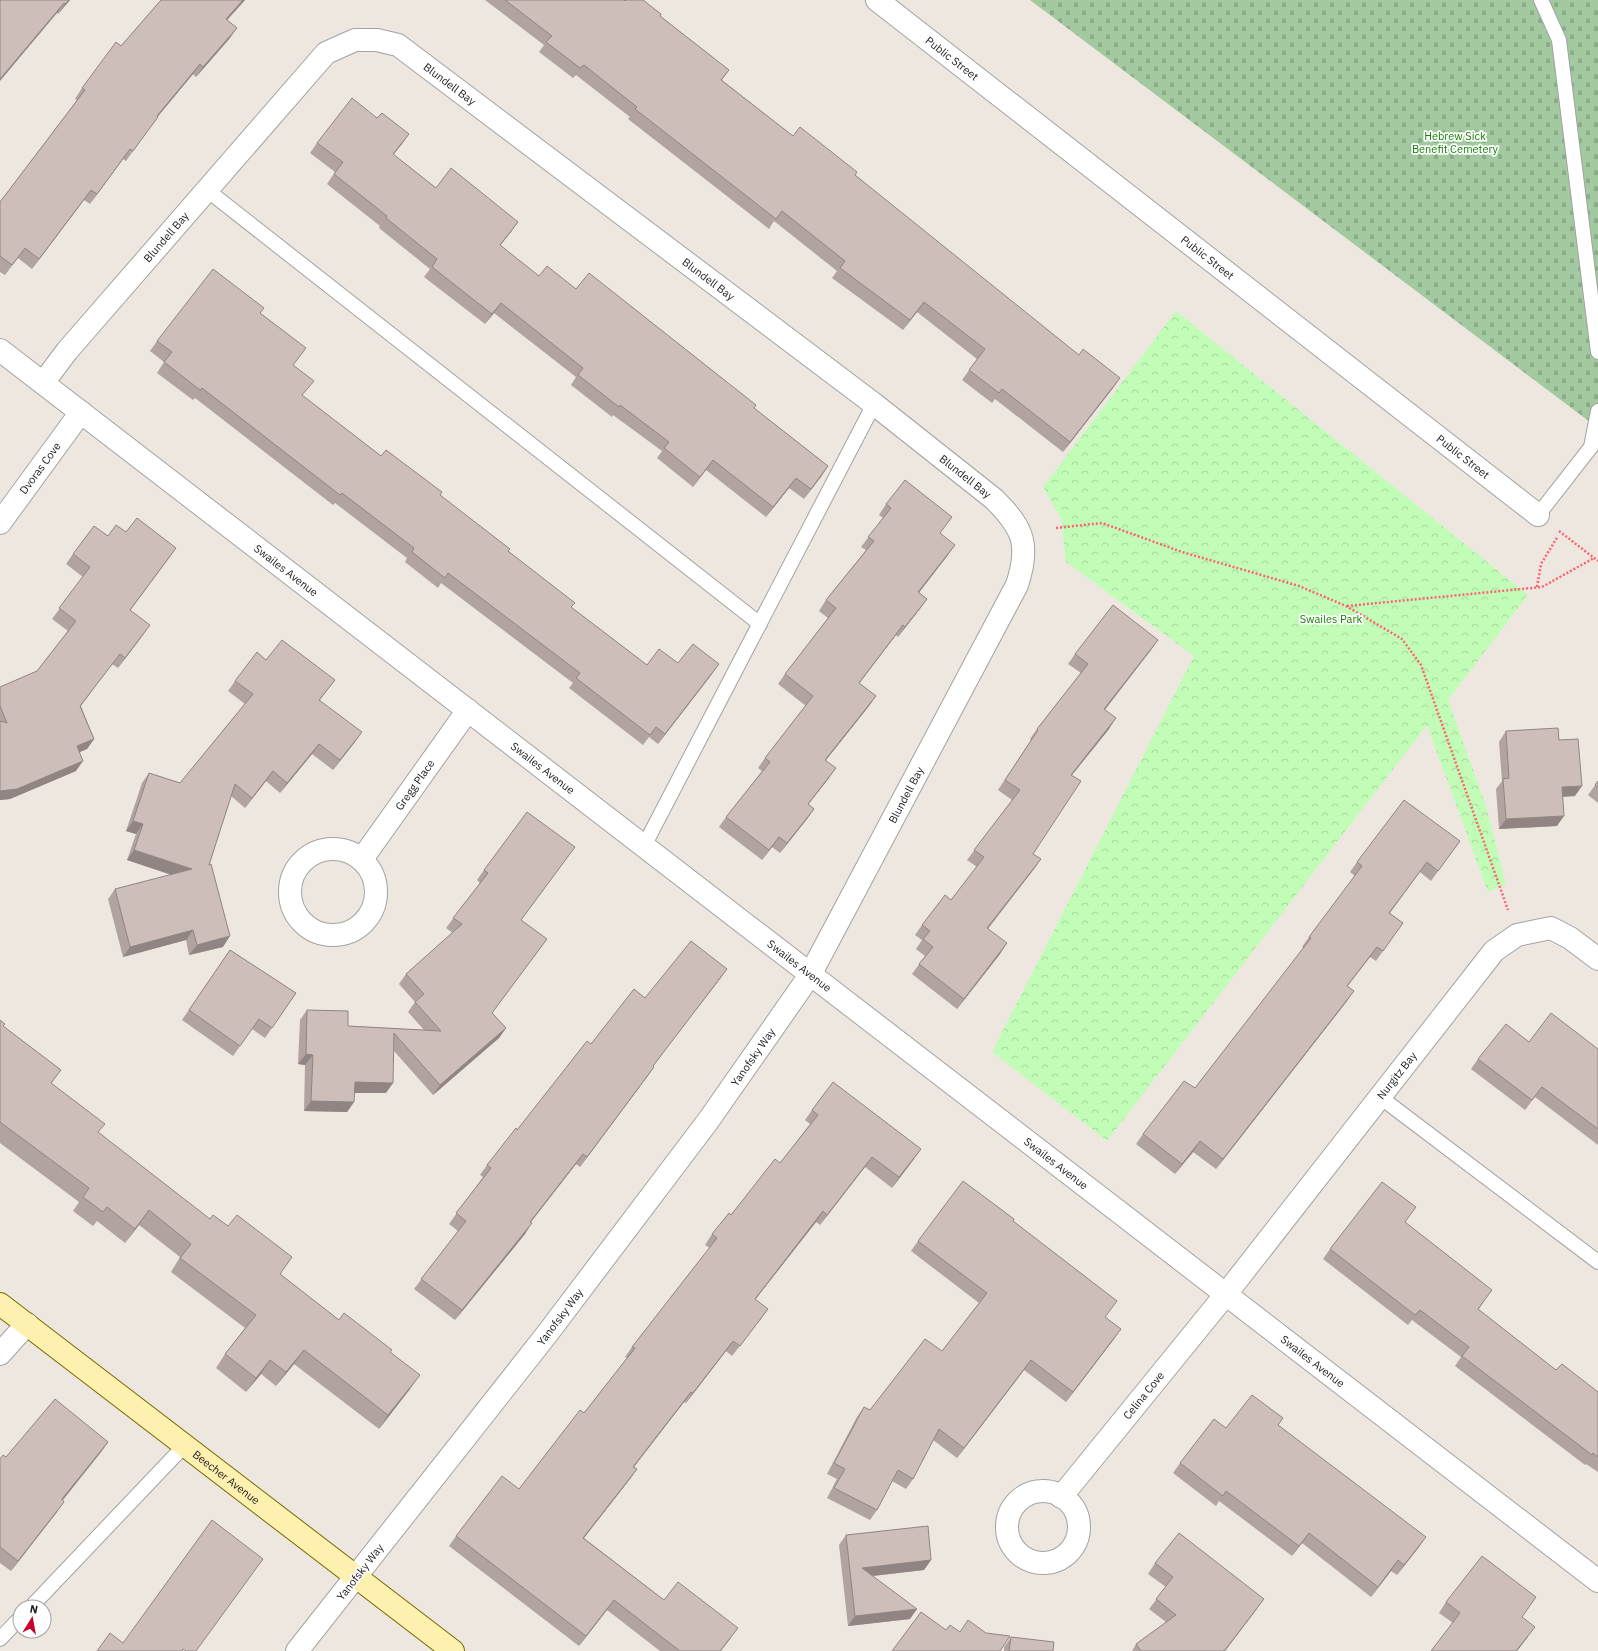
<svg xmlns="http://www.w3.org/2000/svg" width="1598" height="1651" font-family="'IBM Plex Sans',sans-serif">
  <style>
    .cemetery { fill: url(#cemetery-stones) }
    .park { fill: url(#park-crowns) }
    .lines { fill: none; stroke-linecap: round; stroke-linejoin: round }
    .lane-casing { stroke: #a3a3a3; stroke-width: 16 }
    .street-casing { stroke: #a3a3a3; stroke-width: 24 }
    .secondary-casing { stroke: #766a00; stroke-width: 24 }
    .path { stroke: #ff6172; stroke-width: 2.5; stroke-dasharray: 2 2; stroke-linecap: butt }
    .lane { stroke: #fff; stroke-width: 14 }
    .street { stroke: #fff; stroke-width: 22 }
    .secondary { stroke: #fef1af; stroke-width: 22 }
    .wall { fill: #b1a3a0 }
    .shaded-wall { fill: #908582 }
    .building { fill: #cebeba; stroke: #908582 }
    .labels { text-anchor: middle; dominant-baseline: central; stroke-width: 3.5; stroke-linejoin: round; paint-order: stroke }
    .street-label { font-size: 11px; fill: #1c1c1c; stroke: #fff }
    .park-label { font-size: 11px; fill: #138103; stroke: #fff }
  </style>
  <defs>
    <pattern id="cemetery-stones" width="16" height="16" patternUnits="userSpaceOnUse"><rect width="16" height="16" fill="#a2c9a0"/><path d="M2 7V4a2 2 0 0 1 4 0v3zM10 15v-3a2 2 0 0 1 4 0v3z" fill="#8bac89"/></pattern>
    <pattern id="park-crowns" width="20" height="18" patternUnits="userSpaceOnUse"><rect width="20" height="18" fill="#c2fdb8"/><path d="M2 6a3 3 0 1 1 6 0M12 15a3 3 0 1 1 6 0" fill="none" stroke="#a6d89e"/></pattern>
  </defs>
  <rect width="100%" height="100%" fill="#eee7e0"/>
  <!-- cemetery -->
  <polygon class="cemetery" points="1030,0 1598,0 1598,428"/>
  <!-- park -->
  <polygon class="park" points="1176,311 1528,595 1448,700 1486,806 1506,884 1488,892 1427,725 1107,1141 992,1052 1194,656 1066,562 1061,518 1043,487"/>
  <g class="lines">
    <!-- lane casing -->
    <g class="lane-casing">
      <g id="lane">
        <polyline points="1541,0 1559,40 1598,352"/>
        <polyline points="207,190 760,624"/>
        <polyline points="1538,515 1591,447 1598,411"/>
        <polyline points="644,846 874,404"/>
        <polyline points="1380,1097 1598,1262"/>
        <polyline points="31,1607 185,1445"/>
        <polyline points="0,1639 20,1618"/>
      </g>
    </g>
    <!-- street casing -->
    <g class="street-casing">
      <g id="street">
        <path id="s1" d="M 877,0 L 1538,515"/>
        <path id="s2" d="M 0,350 L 1598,1581"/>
        <path id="s3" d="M 43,383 L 67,351 L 326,53 L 355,40 L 377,40 L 398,45 L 874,404 L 994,499 C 1024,529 1030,545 1017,585 L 810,975 L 708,1121 L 547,1334 L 297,1651"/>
        <path id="s4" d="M 0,523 L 81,412"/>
        <circle cx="333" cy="892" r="43"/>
        <path id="s5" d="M 362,859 L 468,710"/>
        <polyline points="0,1354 27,1324"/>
        <circle cx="1043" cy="1527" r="36"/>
        <path id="s6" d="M 1061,1497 L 1226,1294 L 1494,951 L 1517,935 L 1551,928 L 1570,938 L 1598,959"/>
      </g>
    </g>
    <!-- secondary casing -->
    <g class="secondary-casing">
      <g id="secondary">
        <path id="s7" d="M 0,1304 L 453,1651"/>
      </g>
    </g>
    <!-- path -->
    <g class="path">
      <polyline points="1056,528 1102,523 1182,552 1299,586 1346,606 1402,639 1421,665 1508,910"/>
      <polyline points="1559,531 1598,561"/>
      <polyline points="1537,587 1541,564 1558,536"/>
      <polyline points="1347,606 1542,587 1594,558"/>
    </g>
    <!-- lane -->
    <use href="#lane" class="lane"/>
    <!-- street -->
    <use href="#street" class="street"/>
    <!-- secondary -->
    <use href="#secondary" class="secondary"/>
  </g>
  <!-- wall -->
  <g class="wall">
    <polygon points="0,0 70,0 58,14 57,13"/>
    <polygon points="161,0 245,0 227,20 230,38 196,77 193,74 158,116 126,161 123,159 90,204 84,200 32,269 18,258 5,275 0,272 0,202 77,100 75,99 82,88 121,46"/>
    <polygon points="485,0 624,0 660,16 729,70 722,80 793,136 855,175 1113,388 1063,452 995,399 992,403 962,380 977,359 917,312 903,330 832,278 837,271 774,221 769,229 628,119 630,117 576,75 573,78 539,52 544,45"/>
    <polygon points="377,118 402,144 393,154 436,188 518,222 500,246 539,276 576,289 754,408 828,466 804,499 789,488 766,517 706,470 693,487 657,458 662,451 613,415 612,417 571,385 576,377 494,313 485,324 424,277 430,269 379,228 380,226 327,184 335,172 310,153 317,143"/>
    <polygon points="260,313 298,358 293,365 303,396 381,456 440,495 508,551 572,608 647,665 678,663 712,674 658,744 649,737 643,745 569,688 573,683 441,583 438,588 405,562 407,558 335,503 333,505 195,398 193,400 157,373 164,362 150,351 157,341"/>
    <polygon points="886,504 940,534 948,555 919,593 927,599 898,637 896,635 859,683 876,696 869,706 826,760 829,778 808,805 814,809 807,819 780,853 772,847 762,860 719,827 726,817 762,771 758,768 765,758 806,706 778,684 785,674 828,618 819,611 826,600 866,550 861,547 883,518 879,515"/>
    <polygon points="126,532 176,548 130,610 143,635 118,668 112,664 81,706 94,739 87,749 80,752 76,771 10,799 0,800 0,687 37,671 68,631 52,619 83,577 66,564 73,554 108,536"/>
    <polygon points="1151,650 1105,710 1109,729 1071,776 1033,854 1041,859 1034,869 988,929 1000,954 957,1009 912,974 925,956 916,949 922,940 915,935 922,925 951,900 977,867 967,860 1012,800 998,790 1031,740 1030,739 1037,729 1081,673 1068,664 1075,654"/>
    <polygon points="266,660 335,680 320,700 355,742 333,770 312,754 280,793 266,781 245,808 231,796 209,865 223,947 189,955 186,940 123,957 108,899 115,889 171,875 127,860 136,834 126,831 142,783 149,773 180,783 245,704 228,691 235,681"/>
    <polygon points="1506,731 1559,740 1575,796 1563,797 1557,826 1499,829 1496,789 1502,781 1499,742"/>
    <polygon points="1598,781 1598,803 1588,795"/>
    <polygon points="1460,841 1431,881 1420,872 1390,913 1403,923 1376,961 1370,957 1347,986 1347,1001 1216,1169 1193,1152 1175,1174 1136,1144 1143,1134 1195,1088 1304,948 1302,947 1309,937 1355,876 1350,872 1357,862"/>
    <polygon points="575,847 521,920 547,939 492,1013 506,1028 499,1038 433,1095 394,1051 386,1093 354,1093 354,1102 347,1112 304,1111 305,1065 298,1064 300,1020 307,1010 348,1026 424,1030 408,1012 415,1002 399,984 406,974 453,933 446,928 480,883 477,880 484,870"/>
    <polygon points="230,950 296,993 265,1038 252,1029 233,1056 182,1020"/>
    <polygon points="727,969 653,1066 654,1067 647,1077 580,1167 576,1164 531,1222 525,1234 455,1320 414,1289 458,1231 449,1224 483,1177 480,1175 487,1165 591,1044 645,998"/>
    <polygon points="0,1020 3,1026 61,1070 51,1084 98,1133 339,1320 390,1352 410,1389 379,1429 294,1364 276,1386 261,1374 246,1392 216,1368 225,1354 245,1328 171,1272 180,1257 139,1225 125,1243 97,1221 93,1226 73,1211 79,1202 0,1143"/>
    <polygon points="1529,1042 1598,1049 1598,1145 1535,1097 1525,1110 1471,1069 1478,1059"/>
    <polygon points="812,1110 914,1159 892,1188 865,1167 820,1225 816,1222 755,1299 768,1309 761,1319 732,1356 726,1351 686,1403 684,1402 634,1467 637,1469 630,1479 584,1538 664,1600 731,1638 721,1651 660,1651 607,1610 579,1646 449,1546 456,1536 519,1489 584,1413 627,1358 625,1357 632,1347 710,1248 705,1245 712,1234 780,1163 810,1124 805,1120"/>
    <polygon points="1013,1222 1105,1318 1114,1339 1066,1402 1024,1370 957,1458 933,1440 913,1479 906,1489 892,1481 877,1510 870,1520 827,1498 837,1479 827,1474 857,1417 864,1407 870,1410 942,1351 979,1303 911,1251 918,1241"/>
    <polygon points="1405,1223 1485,1300 1478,1310 1556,1370 1598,1392 1598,1472 1586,1464 1585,1465 1455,1366 1461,1357 1412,1320 1408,1325 1323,1259 1330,1249"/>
    <polygon points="1283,1418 1278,1425 1419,1547 1397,1575 1391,1571 1371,1597 1302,1543 1292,1556 1219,1501 1216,1506 1173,1473 1180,1463 1226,1428"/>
    <polygon points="108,1442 101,1452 62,1500 57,1512 11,1571 0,1563 0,1459"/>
    <polygon points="846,1535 931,1560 924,1570 873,1576 910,1619 848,1626 839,1545"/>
    <polygon points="1155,1563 1257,1609 1225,1651 1132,1651 1136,1644 1166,1622 1149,1609 1166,1587 1148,1574"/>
    <polygon points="1536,1597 1522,1617 1528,1637 1517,1651 1431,1651 1453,1623 1439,1613 1446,1602"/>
    <polygon points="1011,1637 1053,1651 1004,1651 1004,1647"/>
  </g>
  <!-- shaded-wall -->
  <g class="shaded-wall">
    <polygon points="69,0 70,0 58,14 65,4"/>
    <polygon points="243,0 245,0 219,29 226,19"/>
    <polygon points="64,3 57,13 0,81 0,79"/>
    <polygon points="237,28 230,38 196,77 203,67"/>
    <polygon points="200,64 193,74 150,126 157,116"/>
    <polygon points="409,134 402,144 386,164 393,154"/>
    <polygon points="130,149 123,159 90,204 97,194"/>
    <polygon points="91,190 84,200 32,269 39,259"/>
    <polygon points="518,222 511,232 492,255 500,245"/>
    <polygon points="924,302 917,312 903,330 910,320"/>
    <polygon points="501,303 494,313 485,324 492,314"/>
    <polygon points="1120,378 1113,388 1063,452 1070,442"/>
    <polygon points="713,460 706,470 693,487 700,477"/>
    <polygon points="828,466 821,477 804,499 811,489"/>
    <polygon points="796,478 789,488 766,517 773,507"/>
    <polygon points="955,545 948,555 911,602 918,592"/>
    <polygon points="176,548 169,558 123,620 130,610"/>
    <polygon points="927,599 920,609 898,637 905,627"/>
    <polygon points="150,625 143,635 118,668 125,658"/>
    <polygon points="903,625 896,635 852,693 859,683"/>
    <polygon points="1158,640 1151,650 1097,719 1104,709"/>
    <polygon points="719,664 712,674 658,744 665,734"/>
    <polygon points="876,696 869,706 818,770 825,760"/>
    <polygon points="1116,718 1109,729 1064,785 1071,775"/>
    <polygon points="362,732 355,742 333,770 340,760"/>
    <polygon points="94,739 87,749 70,756 77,746"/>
    <polygon points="319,744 312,754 280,793 287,783"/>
    <polygon points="83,761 76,771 10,799 0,800 0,791"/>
    <polygon points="836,768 829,778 800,814 808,804"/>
    <polygon points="273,771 266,781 245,808 252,798"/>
    <polygon points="1582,786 1575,796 1555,797 1562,787"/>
    <polygon points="814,809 807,819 780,853 787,843"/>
    <polygon points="1564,816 1557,826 1499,829 1506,819"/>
    <polygon points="133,821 143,824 136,834 126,831"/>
    <polygon points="779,837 772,847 762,860 769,850"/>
    <polygon points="134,850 192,869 185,879 127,860"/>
    <polygon points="1041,859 1034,869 980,938 987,928"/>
    <polygon points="193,930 186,940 123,957 130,947"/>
    <polygon points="230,936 223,947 189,955 197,945"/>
    <polygon points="1007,943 1000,954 957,1009 964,999"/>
    <polygon points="1377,947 1370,957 1340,996 1347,986"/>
    <polygon points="727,969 720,979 645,1076 653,1066"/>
    <polygon points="1354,991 1347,1001 1216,1169 1223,1159"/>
    <polygon points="506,1028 499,1038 433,1095 440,1085"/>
    <polygon points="306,1054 313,1055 305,1065 298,1064"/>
    <polygon points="654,1067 647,1077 580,1167 587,1157"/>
    <polygon points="355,1082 393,1083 386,1093 348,1093"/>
    <polygon points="311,1101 354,1102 347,1112 304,1111"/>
    <polygon points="1200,1141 1193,1152 1175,1174 1182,1164"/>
    <polygon points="921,1149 914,1159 892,1188 899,1177"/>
    <polygon points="583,1154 576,1164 523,1232 530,1222"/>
    <polygon points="872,1157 865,1167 820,1225 827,1215"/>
    <polygon points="149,1210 139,1225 125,1243 135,1229"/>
    <polygon points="823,1211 816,1222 748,1309 755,1299"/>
    <polygon points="532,1223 525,1234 455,1320 462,1310"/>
    <polygon points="1121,1329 1114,1339 1066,1402 1073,1392"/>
    <polygon points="733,1341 726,1351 686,1403 693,1393"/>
    <polygon points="304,1350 294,1364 276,1386 286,1372"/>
    <polygon points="270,1360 261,1374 246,1392 256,1378"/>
    <polygon points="1031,1360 1024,1370 957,1458 964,1448"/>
    <polygon points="420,1375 410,1389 379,1429 388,1415"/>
    <polygon points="691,1392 684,1402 626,1477 633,1467"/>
    <polygon points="108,1442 101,1452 55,1510 62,1499"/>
    <polygon points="637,1469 630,1479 576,1548 583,1538"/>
    <polygon points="64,1502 57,1512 11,1571 18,1561"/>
    <polygon points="1309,1533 1302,1543 1292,1556 1299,1546"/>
    <polygon points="1426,1537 1419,1547 1397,1575 1404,1565"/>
    <polygon points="931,1560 924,1570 854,1578 862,1568"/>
    <polygon points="1398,1560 1391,1571 1371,1597 1378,1587"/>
    <polygon points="1264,1599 1225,1651 1223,1651"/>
    <polygon points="614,1600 607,1610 579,1646 586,1636"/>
    <polygon points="917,1609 910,1619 848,1626 855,1616"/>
    <polygon points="1535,1627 1517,1651 1516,1651"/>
  </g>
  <!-- building -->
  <g class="building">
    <polygon points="0,0 69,0 65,4 64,3 0,79"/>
    <polygon points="161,0 243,0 226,19 237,28 203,67 200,64 157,116 158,117 133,151 130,149 97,194 91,190 39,259 25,248 12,265 0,256 0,202 85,90 82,88 116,42 121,46"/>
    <polygon points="505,0 624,0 625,1 626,0 643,0 661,14 660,16 729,70 721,80 793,136 800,127 857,172 855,175 1079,355 1083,349 1120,378 1070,442 1002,389 999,393 969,370 985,349 924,302 910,320 840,268 845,261 782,211 776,219 635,109 637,107 584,65 580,68 546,42 552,36"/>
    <polygon points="352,98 377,118 382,113 409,134 393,154 436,188 451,168 518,222 500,245 539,276 547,266 576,289 589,273 756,405 754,408 828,466 811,489 796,478 773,507 713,460 700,477 664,448 669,442 620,405 619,407 578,375 583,368 501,303 492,314 432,267 437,259 386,218 387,216 334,174 343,162 317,143"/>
    <polygon points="213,269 264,308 260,313 306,348 293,365 314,381 302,395 381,456 386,450 442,492 440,495 510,549 508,551 575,603 571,607 647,665 659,649 678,663 693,644 719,664 665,734 656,727 650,735 576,678 580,673 448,573 445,578 412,552 414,548 342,493 340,495 202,388 200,390 164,362 172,352 157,341"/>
    <polygon points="905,480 952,517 940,533 955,545 918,592 927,599 905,627 903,625 859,683 876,696 825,760 836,768 808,804 814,809 787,843 779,837 769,850 726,817 770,762 765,758 813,696 785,674 836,608 826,600 874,541 868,537 891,508 886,504"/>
    <polygon points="137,518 176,548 130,610 150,625 125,658 120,654 80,706 94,739 77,746 83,761 17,789 0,791 0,721 7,723 0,706 0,687 37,671 76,621 59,608 90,567 73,554 94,526 108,536 116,525 126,532"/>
    <polygon points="1113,605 1158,640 1104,709 1116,718 1071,775 1081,781 1033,854 1041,859 987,928 1007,943 964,999 919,964 933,947 923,939 930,931 922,925 945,895 951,900 984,857 974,850 1020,790 1005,780 1038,730 1037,729 1088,664 1075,654"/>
    <polygon points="282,640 335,680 319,700 362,732 340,760 319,744 287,783 273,771 252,798 235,784 209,865 211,864 230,936 197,945 193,930 130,947 115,889 192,869 134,850 143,824 133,821 149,773 180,783 253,694 235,681 257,652 266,660"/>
    <polygon points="1558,728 1559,740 1578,739 1582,786 1562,787 1564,816 1506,819 1503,779 1509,778 1506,731"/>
    <polygon points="1598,781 1598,787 1595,785"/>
    <polygon points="1404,800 1460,841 1438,871 1427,862 1389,913 1403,923 1383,951 1377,947 1347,986 1354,991 1223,1159 1200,1141 1182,1164 1143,1134 1184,1081 1195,1088 1311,938 1309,937 1362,866 1357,862"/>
    <polygon points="527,812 575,847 521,920 547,939 492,1013 506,1028 440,1085 394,1033 393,1083 355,1082 354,1102 311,1101 313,1055 306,1054 307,1010 348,1011 348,1026 441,1031 415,1002 424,994 406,974 462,924 453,918 488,873 484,870"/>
    <polygon points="691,941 727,969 653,1066 654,1067 587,1157 583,1154 530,1222 532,1223 462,1310 421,1279 466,1221 456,1213 491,1168 487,1165 516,1128 517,1130 587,1041 591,1044 634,989 645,998"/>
    <polygon points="230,950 296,993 272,1028 259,1019 240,1046 189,1010"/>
    <polygon points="1551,1013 1598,1049 1598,1129 1542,1087 1532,1100 1478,1059 1506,1024 1529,1042"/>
    <polygon points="0,1020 5,1024 3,1026 61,1070 51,1083 105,1124 98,1132 210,1219 213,1215 228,1226 237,1215 292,1257 280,1274 339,1320 344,1313 392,1350 390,1352 420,1375 388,1415 304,1350 286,1372 270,1360 256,1378 225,1354 256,1315 180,1258 191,1244 149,1210 135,1229 107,1207 103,1212 83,1197 89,1188 0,1122"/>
    <polygon points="833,1082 921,1149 899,1177 872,1157 827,1215 823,1211 755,1299 768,1309 740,1346 733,1341 693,1393 691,1392 633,1467 637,1469 583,1538 664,1600 678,1582 738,1628 720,1651 680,1651 614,1600 586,1636 456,1536 502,1476 519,1489 580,1410 584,1413 635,1348 632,1347 717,1238 712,1234 729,1213 731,1215 775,1159 780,1163 818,1115 812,1110"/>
    <polygon points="963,1181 1014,1219 1013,1221 1117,1301 1105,1317 1121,1329 1073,1392 1031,1360 964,1448 939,1429 913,1479 898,1470 877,1510 834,1488 845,1469 834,1463 864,1407 870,1410 925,1339 942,1351 987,1293 918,1241"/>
    <polygon points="1382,1182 1416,1207 1405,1222 1492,1290 1478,1309 1556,1370 1562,1364 1598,1392 1598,1457 1593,1453 1592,1455 1462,1356 1469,1347 1420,1310 1415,1315 1330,1249"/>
    <polygon points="1252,1395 1283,1418 1278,1425 1426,1537 1404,1565 1398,1560 1378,1587 1309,1533 1299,1546 1226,1491 1223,1496 1180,1463 1214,1419 1226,1428"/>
    <polygon points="55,1399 108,1442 62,1499 64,1502 18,1561 0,1547 0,1459 3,1455 6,1457"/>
    <polygon points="212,1520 263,1559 196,1651 186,1651 183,1649 182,1651 97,1651 110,1633 123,1643"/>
    <polygon points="928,1526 931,1560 862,1568 917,1609 855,1616 846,1535"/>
    <polygon points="1179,1533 1264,1599 1225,1650 1223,1651 1141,1651 1136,1644 1176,1615 1156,1599 1173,1577 1155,1563"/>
    <polygon points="1482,1556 1536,1597 1522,1617 1535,1627 1516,1651 1431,1651 1460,1613 1446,1602"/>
    <polygon points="921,1612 946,1630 950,1625 960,1632 968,1620 986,1633 1010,1636 1000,1651 892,1651"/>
    <polygon points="1011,1637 1054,1642 1053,1651 1009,1651"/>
  </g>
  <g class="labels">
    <!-- street labels -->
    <g class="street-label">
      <text stroke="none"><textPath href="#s1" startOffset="95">Public Street</textPath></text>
      <text stroke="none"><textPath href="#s3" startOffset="575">Blundell Bay</textPath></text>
      <text stroke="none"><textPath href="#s3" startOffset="191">Blundell Bay</textPath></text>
      <text stroke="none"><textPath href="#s1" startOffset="419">Public Street</textPath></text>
      <text stroke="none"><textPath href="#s3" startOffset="899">Blundell Bay</textPath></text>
      <text stroke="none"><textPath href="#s1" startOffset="743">Public Street</textPath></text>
      <text stroke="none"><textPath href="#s4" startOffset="68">Dvoras Cove</textPath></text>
      <text stroke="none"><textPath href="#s3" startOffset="1223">Blundell Bay</textPath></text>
      <text stroke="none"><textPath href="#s2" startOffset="361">Swailes Avenue</textPath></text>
      <text stroke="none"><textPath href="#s2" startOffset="685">Swailes Avenue</textPath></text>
      <text stroke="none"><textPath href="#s5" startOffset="91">Gregg Place</textPath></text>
      <text transform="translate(906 795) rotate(-62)">Blundell Bay</text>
      <text stroke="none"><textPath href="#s2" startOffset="1009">Swailes Avenue</textPath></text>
      <text transform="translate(753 1057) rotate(-55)">Yanofsky Way</text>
      <text stroke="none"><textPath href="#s6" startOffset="539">Nurgitz Bay</textPath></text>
      <text stroke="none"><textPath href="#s2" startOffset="1333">Swailes Avenue</textPath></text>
      <text transform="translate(560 1317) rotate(-53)">Yanofsky Way</text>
      <text stroke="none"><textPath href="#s2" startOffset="1657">Swailes Avenue</textPath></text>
      <text stroke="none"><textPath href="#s6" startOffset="131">Celina Cove</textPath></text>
      <text stroke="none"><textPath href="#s7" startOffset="285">Beecher Avenue</textPath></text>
      <text transform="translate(360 1572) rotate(-52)">Yanofsky Way</text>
    </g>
    <!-- park labels -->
    <g class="park-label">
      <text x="1455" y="136">Hebrew Sick<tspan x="1455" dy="13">Benefit Cemetery</tspan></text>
      <text x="1331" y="619">Swailes Park</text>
    </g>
  </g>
  <!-- north arrow -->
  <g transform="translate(32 1619) rotate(11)"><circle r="19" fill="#ffffff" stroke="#a4a4a4"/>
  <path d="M0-3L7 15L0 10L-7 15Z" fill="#c8002b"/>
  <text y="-6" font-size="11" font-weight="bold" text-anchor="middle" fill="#1c1c1c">N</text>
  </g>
</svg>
